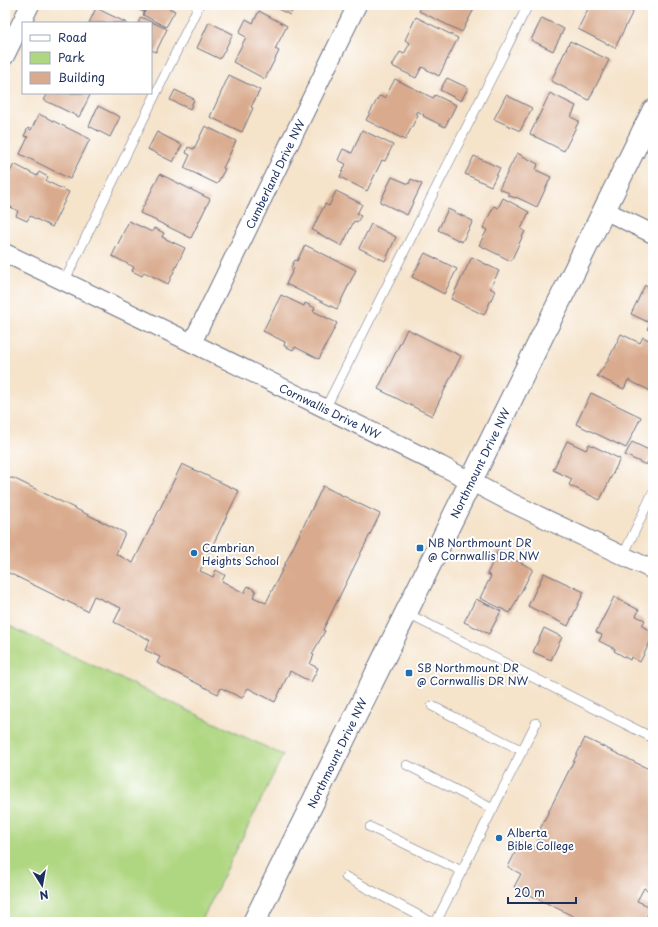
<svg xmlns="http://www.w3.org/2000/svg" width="658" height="927" font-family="'Playpen Sans',sans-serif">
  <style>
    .green { fill: #afd680; stroke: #65826f }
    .building { fill: #d9aa8d }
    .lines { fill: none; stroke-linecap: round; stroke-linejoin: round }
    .lane-casing { stroke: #676e84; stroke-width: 10 }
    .street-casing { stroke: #676e84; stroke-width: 20 }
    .secondary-casing { stroke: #676e84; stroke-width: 24 }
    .lane { stroke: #fff; stroke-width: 9 }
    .street { stroke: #fff; stroke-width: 18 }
    .secondary { stroke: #fff; stroke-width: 22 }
    .poi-dot { fill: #1f6fb2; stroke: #fff; stroke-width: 1.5 }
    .labels { text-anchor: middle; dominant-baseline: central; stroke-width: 4; stroke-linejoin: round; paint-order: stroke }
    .street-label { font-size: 11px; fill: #1b2f5e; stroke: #fff }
    .poi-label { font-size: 11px; fill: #1b2f5e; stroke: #fff; text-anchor: start }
  </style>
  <rect width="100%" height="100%" fill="#fff"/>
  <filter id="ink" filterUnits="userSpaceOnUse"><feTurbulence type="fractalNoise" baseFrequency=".025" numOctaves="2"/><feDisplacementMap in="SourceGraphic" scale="8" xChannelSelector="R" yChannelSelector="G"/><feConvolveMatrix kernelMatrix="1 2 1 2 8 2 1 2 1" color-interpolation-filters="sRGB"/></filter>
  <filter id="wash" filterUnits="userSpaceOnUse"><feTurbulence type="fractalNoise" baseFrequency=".012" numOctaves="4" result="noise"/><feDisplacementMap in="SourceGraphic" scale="16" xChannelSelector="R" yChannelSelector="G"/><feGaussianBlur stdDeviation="0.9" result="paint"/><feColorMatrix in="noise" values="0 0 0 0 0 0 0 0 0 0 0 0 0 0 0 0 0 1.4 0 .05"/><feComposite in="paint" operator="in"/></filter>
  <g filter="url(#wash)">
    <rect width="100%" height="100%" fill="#f5e3ca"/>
    <!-- green -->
    <polygon class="green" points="5,624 283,755 201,922 5,922"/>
    <g id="blocks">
      <!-- building -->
      <g class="building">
        <polygon points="127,5 147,5 144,12"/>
        <polygon points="148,5 163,5 175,11 166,27 143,15"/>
        <polygon points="270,5 295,5 290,15"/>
        <polygon points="422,5 476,5 462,32 419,11"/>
        <polygon points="590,5 636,5 615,48 578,29"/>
        <polygon points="96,8 127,23 89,23"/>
        <polygon points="259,11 287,26 275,49 279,51 265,79 233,62 246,37 239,33 246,19 253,23"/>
        <polygon points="141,17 167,29 156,52 151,50 151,23 138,23"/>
        <polygon points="416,17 458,38 439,76 422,67 416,78 392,66 400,52 404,54 410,43 405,40"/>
        <polygon points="542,18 564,29 553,51 531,40"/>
        <polygon points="209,22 233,34 220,59 197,48"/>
        <polygon points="570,41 609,60 589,100 551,81"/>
        <polygon points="229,75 260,90 251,107 253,108 242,132 210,117"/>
        <polygon points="447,78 468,88 461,101 440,90"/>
        <polygon points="395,79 433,98 435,95 456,105 445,127 423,116 424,115 417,111 415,113 418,115 405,140 366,120 379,96 385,98"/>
        <polygon points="175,90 194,99 190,109 170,100"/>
        <polygon points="48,93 91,93 79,117 44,100"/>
        <polygon points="550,93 576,106 571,117 579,121 564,151 530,134"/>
        <polygon points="506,95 532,108 520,131 494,119"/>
        <polygon points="98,106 120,117 110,137 89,126"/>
        <polygon points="39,114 90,139 70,179 20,154 28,137 24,136 28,128 31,130"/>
        <polygon points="205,126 236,141 223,168 225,169 217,184 184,168 190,155 186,153 188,147 194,149"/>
        <polygon points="362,130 393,145 385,161 382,160 367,191 340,177 346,164 338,160 343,149 352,153"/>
        <polygon points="157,132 182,145 173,162 148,149"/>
        <polygon points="517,153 538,164 536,170 551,177 537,207 516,197 515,198 508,195 509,193 499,189"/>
        <polygon points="474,156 500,168 491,186 465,174"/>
        <polygon points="14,164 37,176 39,172 48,177 46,181 69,192 52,227 30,216 27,221 16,216 18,211 5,204 5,182"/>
        <polygon points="160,174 210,199 191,238 140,213"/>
        <polygon points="392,177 409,184 411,179 422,184 407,215 380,202"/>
        <polygon points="336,191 362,204 357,214 361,216 357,222 354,221 342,246 312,230 325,204 329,206"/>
        <polygon points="503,198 529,212 521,229 525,231 511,261 479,245 487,230 483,228 494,206 498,208"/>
        <polygon points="448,209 473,221 462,242 438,230"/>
        <polygon points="129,221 152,232 154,228 164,233 162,237 185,248 168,284 144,272 142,276 132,271 134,267 112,256"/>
        <polygon points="371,224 396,237 385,261 359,248"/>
        <polygon points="305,245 356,270 337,309 286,284 294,268 291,267 295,260 297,261"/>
        <polygon points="425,253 457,269 444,294 412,277"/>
        <polygon points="472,257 499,271 490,288 495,291 484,315 451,299"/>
        <polygon points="645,285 653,288 653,332 647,329 650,323 631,314"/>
        <polygon points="281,295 304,306 305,303 315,308 313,311 337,323 319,359 295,347 293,350 284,346 285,342 263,331"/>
        <polygon points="407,329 461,356 432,416 378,389"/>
        <polygon points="621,334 640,343 643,337 653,342 653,392 628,380 624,389 597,376 607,362"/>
        <polygon points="591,393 641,417 626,448 576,424"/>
        <polygon points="567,441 586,450 589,444 620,459 600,500 569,485 572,479 553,470"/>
        <polygon points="632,442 653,452 646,465 625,455"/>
        <polygon points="182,464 239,491 200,571 213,577 216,570 225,575 222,581 244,593 248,586 256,591 253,597 266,603 323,486 380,514 323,630 325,631 312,654 314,655 310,664 318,668 311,682 290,671 275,702 248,688 242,698 221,688 218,694 157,663 160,657 145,650 150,640 114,622 121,608 94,596 87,611 5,571 5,479 13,478 125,533 116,554 133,563"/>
        <polygon points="498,551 533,569 510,613 480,598 491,576 487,574"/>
        <polygon points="544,573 584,592 568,626 528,606"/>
        <polygon points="614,597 639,610 636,616 645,620 642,626 653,632 653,636 640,662 631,657 630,660 614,651 615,649 599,641 602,635 596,632"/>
        <polygon points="476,599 501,611 489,634 464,622"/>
        <polygon points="544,628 562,637 551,660 533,652"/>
        <polygon points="585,738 653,771 653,893 644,888 637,901 651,907 644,922 585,922 514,887 521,874 508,867 520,843 533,850 543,830 540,829"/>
      </g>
    </g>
  </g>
  <g filter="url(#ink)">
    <use href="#blocks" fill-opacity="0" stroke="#676e84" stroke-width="1"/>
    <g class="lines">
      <!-- lane casing -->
      <g class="lane-casing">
        <g id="lane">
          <polyline points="64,282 199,5"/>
          <polyline points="325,409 528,5"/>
          <polyline points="623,556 653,492"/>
          <polyline points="406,613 653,738"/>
          <polyline points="432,706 523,751"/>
          <polyline points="407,765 493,809"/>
          <polyline points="370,827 462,871"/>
          <polyline points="346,877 431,922"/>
          <polyline points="436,922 536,723"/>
        </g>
      </g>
      <!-- street casing -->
      <g class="street-casing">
        <g id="street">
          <polyline points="5,56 30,5"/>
          <polyline points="604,210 653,234"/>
          <polyline points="5,253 192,343 440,465 508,501 653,570"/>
          <polyline points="192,343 357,5"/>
        </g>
      </g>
      <!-- secondary casing -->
      <g class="secondary-casing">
        <polyline id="secondary" points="254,922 653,111"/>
      </g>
      <!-- lane -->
      <use href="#lane" class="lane"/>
      <!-- street -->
      <use href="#street" class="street"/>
      <!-- secondary -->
      <use href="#secondary" class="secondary"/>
    </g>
  </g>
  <!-- markers -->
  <g class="poi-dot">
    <rect x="416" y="544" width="8" height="8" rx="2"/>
    <circle cx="194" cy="553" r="4"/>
    <rect x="405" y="669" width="8" height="8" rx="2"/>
    <circle cx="499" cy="838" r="4"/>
  </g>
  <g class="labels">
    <!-- street labels -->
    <g class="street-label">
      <text transform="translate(275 174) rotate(-64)">Cumberland Drive NW</text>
      <text transform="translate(330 411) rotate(26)">Cornwallis Drive NW</text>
      <text transform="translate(480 463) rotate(-64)">Northmount Drive NW</text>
      <text transform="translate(337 753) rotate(-64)">Northmount Drive NW</text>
    </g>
    <!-- poi labels -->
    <g class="poi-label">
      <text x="428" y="542">NB Northmount DR<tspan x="428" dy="13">@ Cornwallis DR NW</tspan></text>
      <text x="202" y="547">Cambrian<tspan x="202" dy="13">Heights School</tspan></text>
      <text x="417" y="667">SB Northmount DR<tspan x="417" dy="13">@ Cornwallis DR NW</tspan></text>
      <text x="507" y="832">Alberta<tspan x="507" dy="13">Bible College</tspan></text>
    </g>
  </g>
  <!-- margin -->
  <rect width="658" height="927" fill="none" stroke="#fff" stroke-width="20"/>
  <!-- legend -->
  <rect x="22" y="22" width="130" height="72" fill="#ffffff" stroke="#a4acbf"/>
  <rect x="30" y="35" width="20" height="6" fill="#ffffff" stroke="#a4acbf"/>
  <text x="58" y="42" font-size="12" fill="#1b2f5e">Road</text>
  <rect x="30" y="52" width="20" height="12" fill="#afd680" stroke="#a4acbf"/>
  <text x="58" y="62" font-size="12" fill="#1b2f5e">Park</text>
  <rect x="30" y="72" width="20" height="12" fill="#d9aa8d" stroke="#a4acbf"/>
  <text x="58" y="82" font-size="12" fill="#1b2f5e">Building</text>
  <!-- north arrow -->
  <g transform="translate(42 885) rotate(169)" stroke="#ffffff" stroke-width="3" paint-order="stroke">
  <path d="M0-3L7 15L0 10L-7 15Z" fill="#1b2f5e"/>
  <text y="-6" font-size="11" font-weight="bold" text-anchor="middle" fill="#1b2f5e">N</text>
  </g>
  <!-- scale -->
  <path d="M508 897v6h68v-6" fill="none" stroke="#1b2f5e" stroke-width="2"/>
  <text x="514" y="897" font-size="12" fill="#1b2f5e" stroke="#ffffff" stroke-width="3" paint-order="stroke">20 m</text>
</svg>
